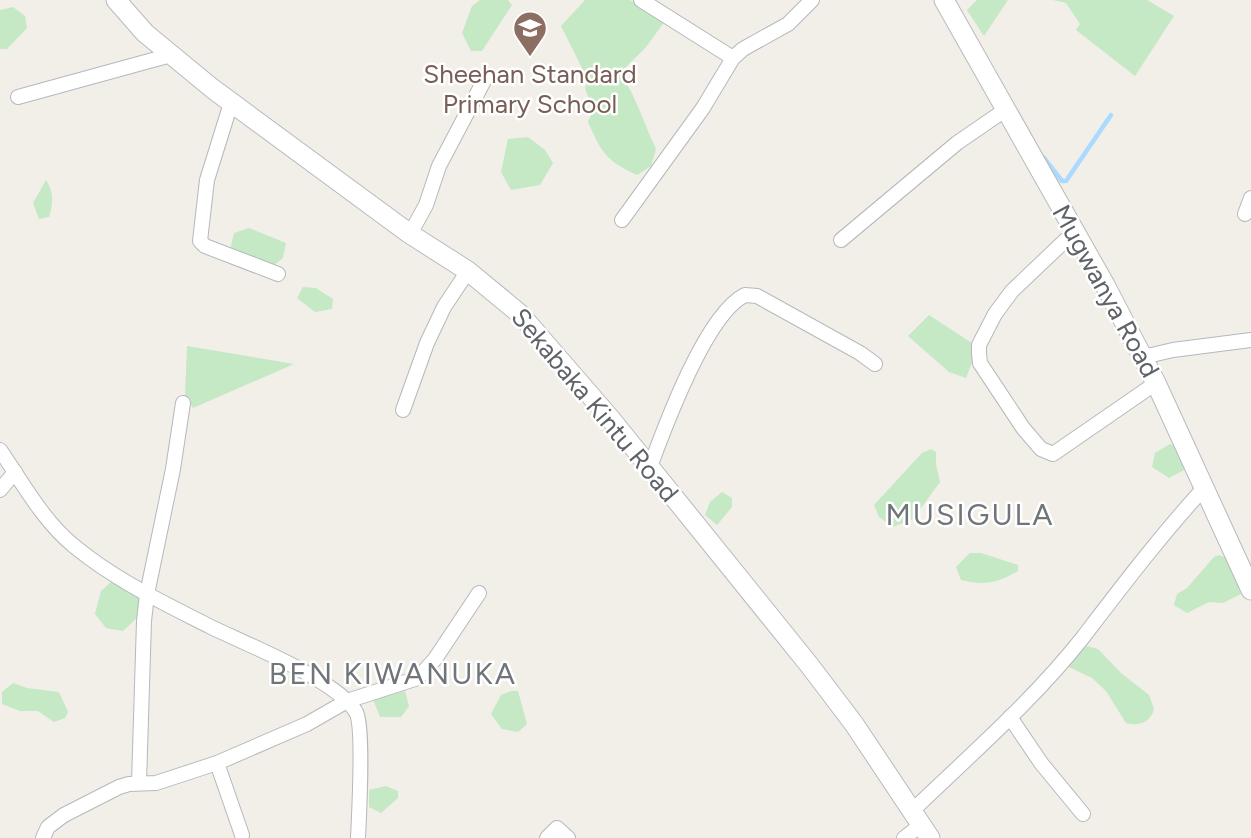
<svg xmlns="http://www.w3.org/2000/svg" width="1251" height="838" font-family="Figtree,sans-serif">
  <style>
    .green { fill: #c5e8c5 }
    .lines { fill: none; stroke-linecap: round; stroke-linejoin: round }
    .stream { stroke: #aadaff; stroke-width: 4.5 }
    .street-casing { stroke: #b5b8bc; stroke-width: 16 }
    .secondary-casing { stroke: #b6babf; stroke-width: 21 }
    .street { stroke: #fff; stroke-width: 14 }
    .secondary { stroke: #fff; stroke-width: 19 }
    .labels { text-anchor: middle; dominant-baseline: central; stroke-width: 5; stroke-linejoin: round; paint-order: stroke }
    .education-label { font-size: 26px; fill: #785e54; stroke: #fff }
    .street-label { font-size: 26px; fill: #5f6368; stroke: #fff }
    .quarter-label { font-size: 30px; letter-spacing: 2px; fill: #70757a; stroke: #fff }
  </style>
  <rect width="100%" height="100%" fill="#f1efe8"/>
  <!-- green -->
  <g class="green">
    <polygon points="480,0 508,0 512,5 482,51 471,51 462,33 472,6"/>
    <path d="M 585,0 L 630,0 L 665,21 L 646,47 L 620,73 C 636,96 644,124 656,149 L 651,166 L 637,175 C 605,160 602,153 588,122 L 593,110 L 585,88 L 588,80 L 561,26 Z"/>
    <polygon points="977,0 1008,0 984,36 967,10"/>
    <polygon points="1053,0 1147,0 1174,16 1135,76 1076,30 1080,24 1066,3"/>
    <polygon points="13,7 25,16 27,28 7,49 0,49 0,10"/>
    <polygon points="528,137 545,150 553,163 540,185 511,190 501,172 508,139"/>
    <path d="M 46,180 C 54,192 53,204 49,217 L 39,219 L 33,203 Z"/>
    <polygon points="249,228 286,243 283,258 272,267 230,251 234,233"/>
    <polygon points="303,287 316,288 333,299 332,309 315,312 297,298"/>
    <polygon points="929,315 978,347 966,378 949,372 908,336"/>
    <polygon points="187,346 294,364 193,408 185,396"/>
    <polygon points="1170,444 1179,449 1184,470 1169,478 1152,467 1155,453"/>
    <polygon points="931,449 936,452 936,464 940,482 913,519 893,527 879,517 874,505 922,453"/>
    <polygon points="722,492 732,498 732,507 717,525 705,515 710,502"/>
    <path d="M 970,553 L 981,553 L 1018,565 L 1018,571 C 997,583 985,586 961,580 L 956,567 Z"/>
    <polygon points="1219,555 1227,558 1241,594 1223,603 1209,602 1187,613 1174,605 1177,594 1187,588 1214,557"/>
    <polygon points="111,582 144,600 139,616 123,631 106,628 95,614 101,591"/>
    <path d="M 1087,646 L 1098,649 L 1121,673 L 1149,695 L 1154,709 C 1151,722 1138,727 1126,723 L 1106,691 L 1092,678 L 1069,667 L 1071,658 Z"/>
    <polygon points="13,683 27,688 59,692 68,712 65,718 54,722 38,711 20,711 2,704 2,692"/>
    <polygon points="405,691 409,706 401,717 380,717 373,699"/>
    <polygon points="511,691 518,691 527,724 518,732 502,729 491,714 501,695"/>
    <polygon points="386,786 398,791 398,798 381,813 369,807 369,790"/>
  </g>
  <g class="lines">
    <!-- stream -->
    <polyline class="stream" points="1044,158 1062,181 1066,181 1111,115"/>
    <!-- street casing -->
    <g class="street-casing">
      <g id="street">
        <polyline points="641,0 733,58"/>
        <polyline points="18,97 171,55"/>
        <polyline points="231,103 207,180 200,241 205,246 278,274"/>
        <polyline points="1245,214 1251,198"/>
        <polyline points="622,220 703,108 733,58 743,49 788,24 812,0"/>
        <polyline points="1074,232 1012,291 995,314 979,345 979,353 980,363 1023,428 1041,449 1053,454 1156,383"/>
        <polyline points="410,234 426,205 439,166 487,75"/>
        <polyline points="841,240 957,143 1005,110"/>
        <polyline points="1143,357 1173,350 1251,340"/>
        <polyline points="403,410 427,343 444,307 468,271"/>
        <path d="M 0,450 C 22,482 43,521 74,546 C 115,580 164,603 211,627 C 246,644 337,680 356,712 C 364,726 359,816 358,838"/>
        <path d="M 650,467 C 665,426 706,314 745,295 L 757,296 L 860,353 L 875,364"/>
        <polyline points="0,490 15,472"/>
        <polyline points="1010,717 1041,763 1083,814"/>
        <polyline points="217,763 242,835"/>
        <polyline points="139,783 144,621 147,594 173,469 183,403"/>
        <path d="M 912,811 C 970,755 1034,700 1084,636 C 1123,585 1161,535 1205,487"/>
        <polyline points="43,838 48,827 64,815 119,787 129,784 156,783 217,763 307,724 347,701 418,678 435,659 479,593"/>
        <polyline points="547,838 557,828 568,838"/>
        <polyline points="904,838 921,825"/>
      </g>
    </g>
    <!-- secondary casing -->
    <g class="secondary-casing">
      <g id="secondary">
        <polyline points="116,0 145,33 213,89 410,234 468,271 520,314 610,418 810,666 854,724 930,838"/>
        <polyline points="944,0 1105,285 1156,383 1251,590"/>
      </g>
    </g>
    <!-- street -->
    <use href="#street" class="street"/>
    <!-- secondary -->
    <use href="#secondary" class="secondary"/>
  </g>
  <!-- icons -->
  <defs>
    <g id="school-pin" transform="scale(1.75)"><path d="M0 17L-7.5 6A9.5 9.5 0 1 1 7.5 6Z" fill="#8d6e63" stroke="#fff"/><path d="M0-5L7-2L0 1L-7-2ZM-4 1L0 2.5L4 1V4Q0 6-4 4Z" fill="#fff"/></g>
  </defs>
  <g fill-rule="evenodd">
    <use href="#school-pin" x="530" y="28"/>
  </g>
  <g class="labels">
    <!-- education labels -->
    <g class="education-label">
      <text x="530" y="74">Sheehan Standard<tspan x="530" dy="30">Primary School</tspan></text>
    </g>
    <!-- street labels -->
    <g class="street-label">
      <text transform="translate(1106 291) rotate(61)">Mugwanya Road</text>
      <text transform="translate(595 405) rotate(50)">Sekabaka Kintu Road</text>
    </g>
    <!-- quarter labels -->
    <g class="quarter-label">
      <text x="970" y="514">MUSIGULA</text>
      <text x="393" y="673">BEN KIWANUKA</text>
    </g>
  </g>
</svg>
